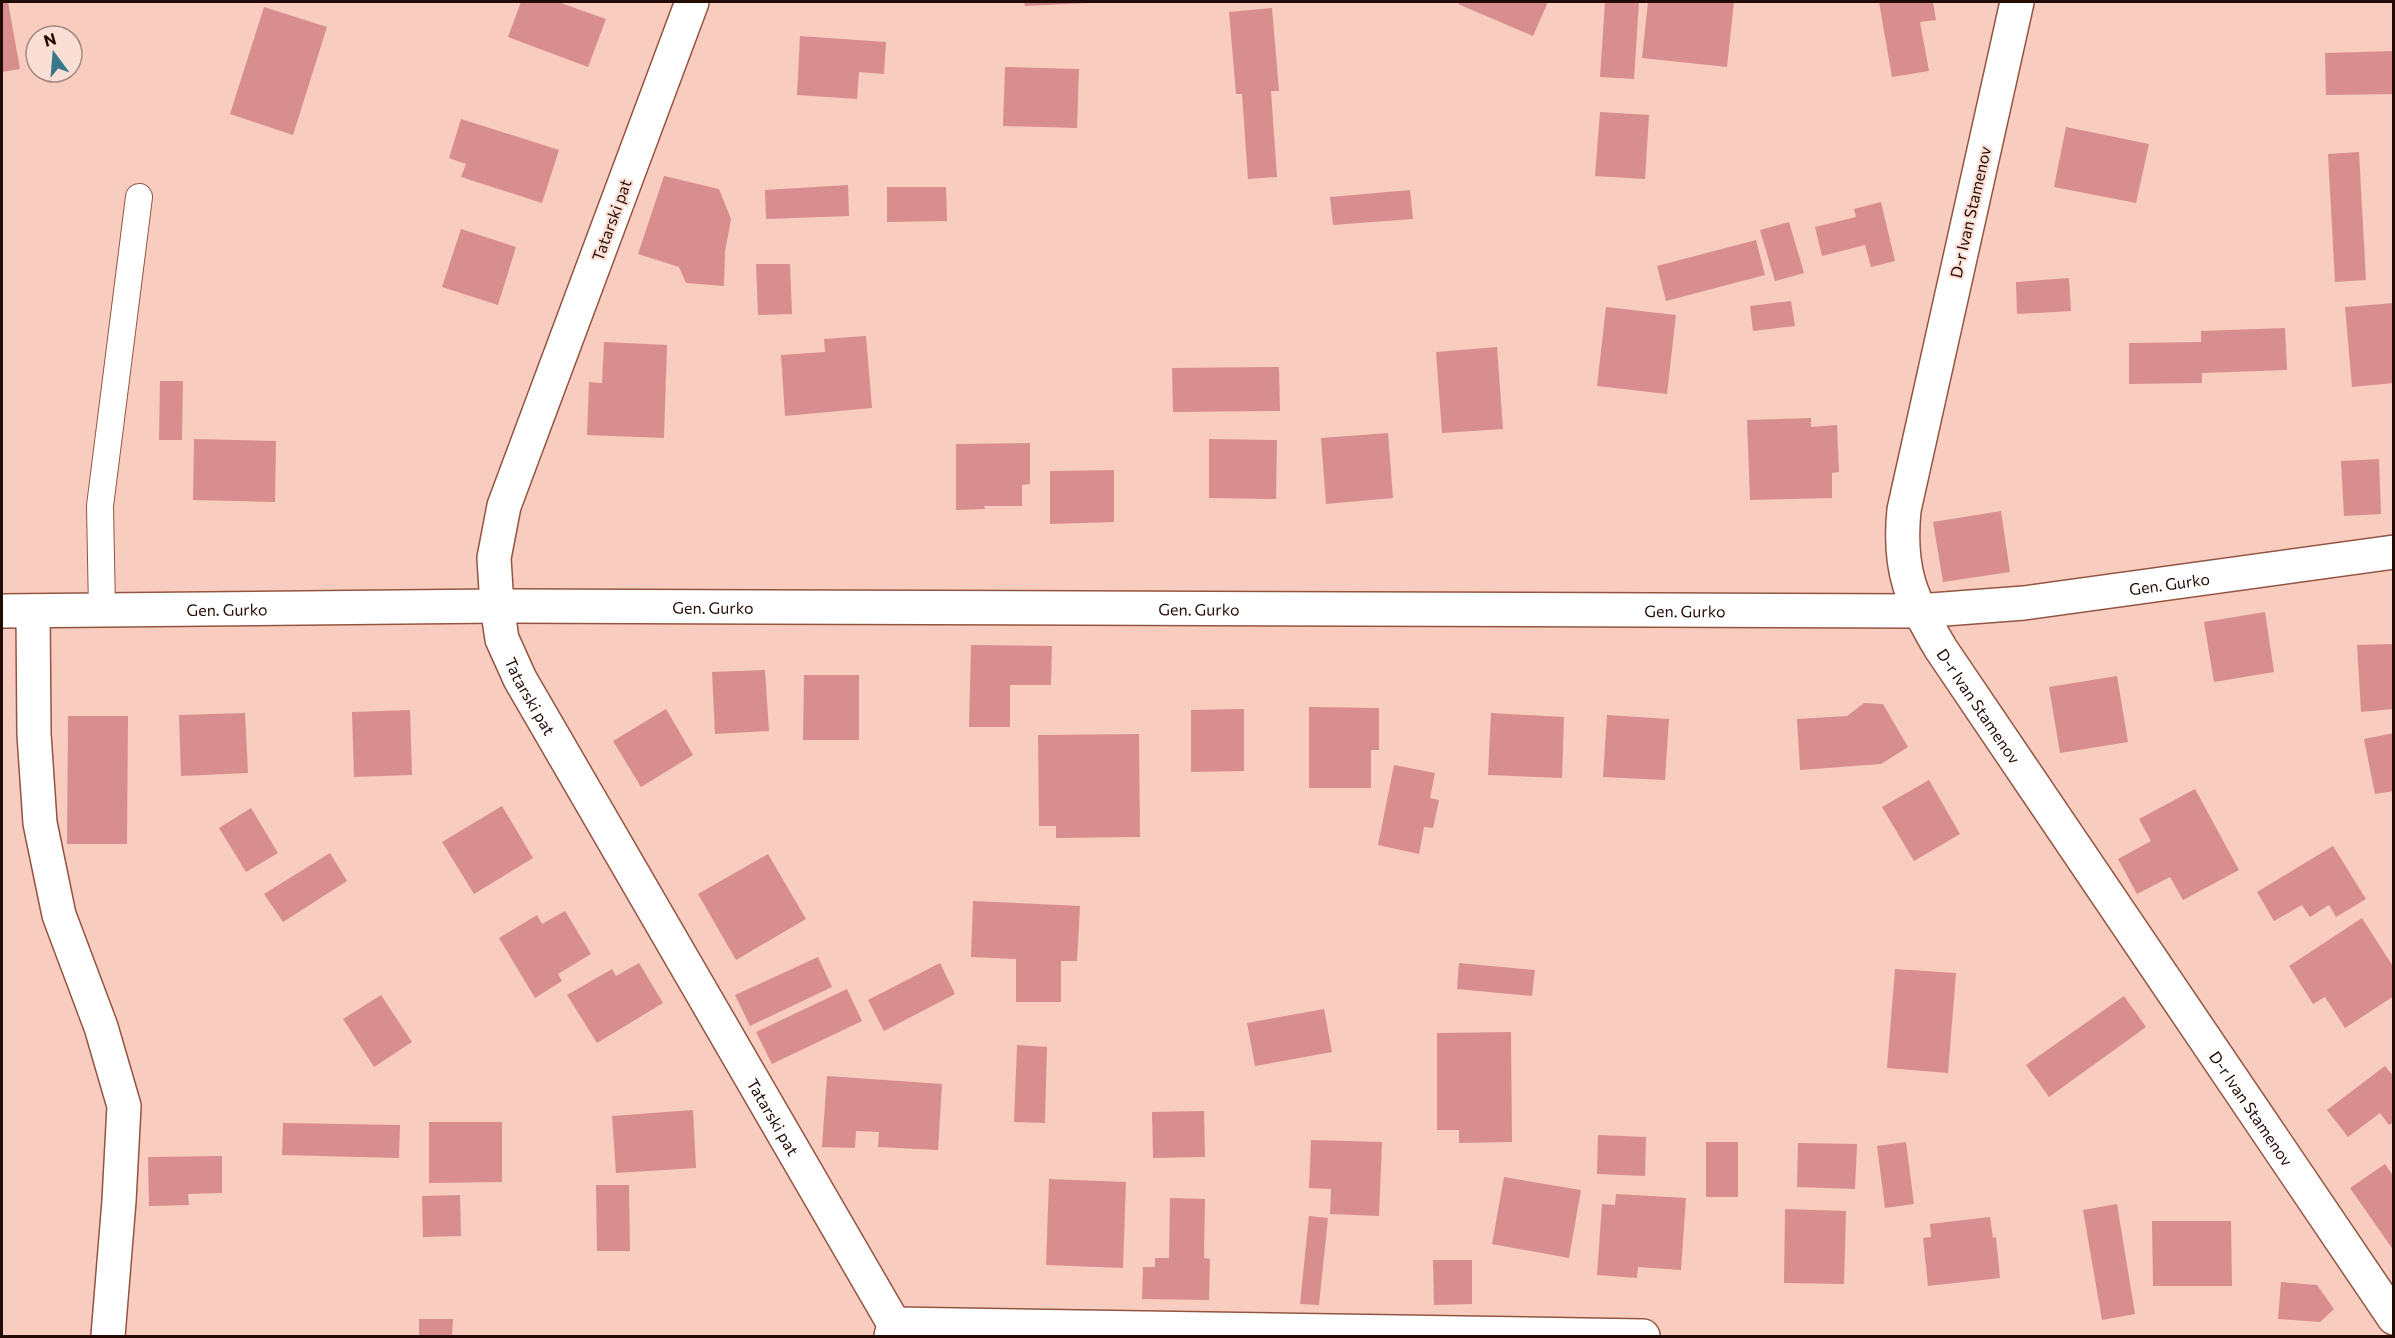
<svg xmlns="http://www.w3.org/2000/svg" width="2395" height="1338" font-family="Commissioner,sans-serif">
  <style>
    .building { fill: #d88d8f }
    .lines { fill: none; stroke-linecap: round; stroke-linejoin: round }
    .service-casing { stroke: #935542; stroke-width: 28 }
    .minor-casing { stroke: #935542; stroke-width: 36 }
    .service { stroke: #fff; stroke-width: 26 }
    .minor { stroke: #fff; stroke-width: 33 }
    .labels { text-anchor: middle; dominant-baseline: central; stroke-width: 4.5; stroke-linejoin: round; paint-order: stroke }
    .street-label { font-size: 16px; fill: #230a04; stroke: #fbded4 }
  </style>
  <rect width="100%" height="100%" fill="#f8cdbf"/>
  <!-- building -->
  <g class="building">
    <polygon points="2,2 8,2 20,69 2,72"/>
    <polygon points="521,2 558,2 606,19 588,67 508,37"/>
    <polygon points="1024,2 1088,2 1088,3 1025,6"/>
    <polygon points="1460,2 1548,2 1533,36 1458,4"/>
    <polygon points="1605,2 1639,2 1634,79 1600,77"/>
    <polygon points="1648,2 1734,2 1727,67 1642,58"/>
    <polygon points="1879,2 1933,2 1936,20 1920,22 1929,71 1892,77"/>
    <polygon points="264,7 327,27 293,135 230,114"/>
    <polygon points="1272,8 1279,91 1271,91 1277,177 1248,179 1242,94 1236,94 1229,12"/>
    <polygon points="800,36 886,42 884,74 859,72 857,99 797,95"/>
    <polygon points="2394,51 2394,94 2326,95 2325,53"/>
    <polygon points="1005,67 1079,69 1077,128 1003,126"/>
    <polygon points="1600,112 1649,115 1645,179 1595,176"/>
    <polygon points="461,119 559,150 542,203 461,177 466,164 449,158"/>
    <polygon points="2066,127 2149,144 2136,203 2054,187"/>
    <polygon points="2359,152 2366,280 2335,282 2328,154"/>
    <polygon points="664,176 719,189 731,219 725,252 724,286 686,283 679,267 638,254"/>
    <polygon points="848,185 849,216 766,219 765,190"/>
    <polygon points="887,187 946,187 947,221 887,222"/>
    <polygon points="1410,190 1413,219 1333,225 1330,197"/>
    <polygon points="1881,202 1895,261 1871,267 1865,245 1822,256 1815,227 1856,217 1854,209"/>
    <polygon points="1789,222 1804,273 1775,281 1760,230"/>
    <polygon points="461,229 516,247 498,305 442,287"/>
    <polygon points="1756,240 1765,275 1666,301 1657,266"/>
    <polygon points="756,264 790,264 792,314 758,315"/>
    <polygon points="2069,278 2071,311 2017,314 2016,282"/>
    <polygon points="1791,301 1795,326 1753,331 1750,306"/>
    <polygon points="2394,303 2394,383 2352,387 2345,307"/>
    <polygon points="1606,307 1676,315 1667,394 1597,386"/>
    <polygon points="2285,328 2287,370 2202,373 2202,383 2129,384 2129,343 2201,342 2201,331"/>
    <polygon points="866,336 872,408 785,416 781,355 825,352 824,339"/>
    <polygon points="604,342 667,345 664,438 587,435 589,382 602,383"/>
    <polygon points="1497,347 1503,429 1442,433 1436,352"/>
    <polygon points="1279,367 1280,411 1173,412 1172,368"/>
    <polygon points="160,381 183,381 182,440 159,440"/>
    <polygon points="1811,418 1811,427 1837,425 1839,472 1832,473 1832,498 1750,500 1747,420"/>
    <polygon points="1388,433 1393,498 1326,504 1321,438"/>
    <polygon points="194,439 276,441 275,502 193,500"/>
    <polygon points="1209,439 1277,440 1276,499 1209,498"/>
    <polygon points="1030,443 1030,484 1022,485 1022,506 984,506 985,509 956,510 956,444"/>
    <polygon points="2379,459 2381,514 2344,516 2341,461"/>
    <polygon points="1114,470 1114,522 1050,524 1050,471"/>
    <polygon points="2001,511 2010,572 1943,582 1933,522"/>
    <polygon points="2265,612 2274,672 2214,682 2204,622"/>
    <polygon points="2394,644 2394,709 2361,712 2357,645"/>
    <polygon points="971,645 1052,646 1051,685 1010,685 1010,727 969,727"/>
    <polygon points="765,670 769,731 715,734 712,672"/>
    <polygon points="804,675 859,675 859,740 803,740"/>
    <polygon points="2117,676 2128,742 2060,753 2049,687"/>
    <polygon points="1864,703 1883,704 1908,747 1881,764 1800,770 1797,719 1847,716"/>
    <polygon points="1309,707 1379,708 1379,750 1371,750 1371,788 1309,788"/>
    <polygon points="666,709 693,755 641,787 613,741"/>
    <polygon points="1244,709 1244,771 1191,772 1191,710"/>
    <polygon points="410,710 412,775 354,777 352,712"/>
    <polygon points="245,713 248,773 181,776 179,715"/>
    <polygon points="1491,713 1564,717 1562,778 1488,775"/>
    <polygon points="1607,715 1669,719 1665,780 1603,777"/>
    <polygon points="68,716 128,716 127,844 67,844"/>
    <polygon points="2394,733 2394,791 2375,794 2364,739"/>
    <polygon points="1139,734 1140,837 1056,838 1056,826 1039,826 1038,735"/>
    <polygon points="1394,765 1435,773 1430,798 1439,800 1433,828 1424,827 1419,854 1378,845"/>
    <polygon points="1929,780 1960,834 1914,861 1882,807"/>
    <polygon points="2195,789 2239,870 2183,900 2170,877 2137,894 2118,859 2151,841 2139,819"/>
    <polygon points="502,806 533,858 474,894 442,842"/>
    <polygon points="251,808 278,853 246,872 219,828"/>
    <polygon points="2333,846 2366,899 2336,917 2329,905 2310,917 2302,905 2274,921 2257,892"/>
    <polygon points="330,853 347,881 283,922 264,894"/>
    <polygon points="768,854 806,919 736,960 698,894"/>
    <polygon points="973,901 1080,906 1077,961 1061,961 1061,1002 1016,1002 1016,959 971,957"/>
    <polygon points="565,911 591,954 558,974 562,981 535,998 499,938 537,915 542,924"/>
    <polygon points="2362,918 2394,968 2394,996 2345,1028 2325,997 2313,1004 2289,966"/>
    <polygon points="818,957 832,987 750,1026 735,995"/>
    <polygon points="639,963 663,1003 597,1043 567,995 612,969 616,976"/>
    <polygon points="940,963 955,994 884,1031 868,1000"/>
    <polygon points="1459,963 1535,970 1532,996 1457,989"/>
    <polygon points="1895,969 1956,973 1948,1073 1887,1068"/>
    <polygon points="847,989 862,1021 772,1064 756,1032"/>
    <polygon points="381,995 412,1042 374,1067 343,1019"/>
    <polygon points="2124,996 2146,1027 2049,1097 2026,1065"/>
    <polygon points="1324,1009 1332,1052 1255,1066 1247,1023"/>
    <polygon points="1511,1032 1512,1142 1459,1143 1459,1130 1437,1130 1437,1033"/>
    <polygon points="1017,1045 1047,1047 1045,1123 1014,1122"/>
    <polygon points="2385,1066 2394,1077 2394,1122 2389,1125 2380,1113 2348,1137 2327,1110"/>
    <polygon points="827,1076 942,1084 938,1150 878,1147 879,1132 856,1131 855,1148 822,1147"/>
    <polygon points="693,1110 696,1168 616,1173 612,1116"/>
    <polygon points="1204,1111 1205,1157 1153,1158 1152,1112"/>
    <polygon points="429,1122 502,1122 502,1182 429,1183"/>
    <polygon points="283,1123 400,1125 399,1158 282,1155"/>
    <polygon points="1598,1135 1646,1137 1645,1176 1597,1174"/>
    <polygon points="1311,1140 1382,1142 1379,1216 1330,1214 1331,1189 1309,1188"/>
    <rect x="1706" y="1142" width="32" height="55"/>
    <polygon points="1906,1142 1914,1204 1885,1208 1877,1146"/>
    <polygon points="1798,1143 1857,1144 1855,1189 1797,1187"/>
    <polygon points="222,1156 222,1193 188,1194 189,1205 149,1206 148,1157"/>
    <polygon points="2385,1164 2394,1177 2394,1251 2350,1188"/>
    <polygon points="1504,1177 1581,1190 1569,1258 1492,1244"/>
    <polygon points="1049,1179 1126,1182 1123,1268 1046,1265"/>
    <polygon points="596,1185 629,1185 630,1251 597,1251"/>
    <polygon points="1616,1194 1686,1198 1681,1270 1638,1267 1637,1278 1597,1275 1602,1204 1615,1205"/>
    <polygon points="460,1195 461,1236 423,1237 422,1196"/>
    <polygon points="1170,1198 1205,1199 1204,1258 1210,1259 1209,1300 1142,1299 1143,1267 1155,1267 1155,1258 1169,1258"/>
    <polygon points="2117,1204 2135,1314 2102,1320 2083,1210"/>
    <polygon points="1785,1209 1846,1211 1844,1284 1784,1283"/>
    <polygon points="1309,1216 1328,1218 1319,1305 1300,1304"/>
    <polygon points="1990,1217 1993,1238 1996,1237 2000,1278 1928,1286 1923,1238 1931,1237 1930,1224"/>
    <polygon points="2152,1221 2231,1221 2232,1286 2153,1286"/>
    <polygon points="1433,1260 1472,1260 1472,1304 1434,1305"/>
    <polygon points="2281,1282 2317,1285 2334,1309 2320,1322 2278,1319"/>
    <polygon points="419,1319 453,1319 452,1336 419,1336"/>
  </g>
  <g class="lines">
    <!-- service casing -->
    <g class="service-casing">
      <polyline id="service" points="102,610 100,506 139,197"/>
    </g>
    <!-- minor casing -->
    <g class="minor-casing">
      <g id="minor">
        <path id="s1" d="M 692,2 L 504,506 L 494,558 L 497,606 L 502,639 L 520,679 L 894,1324 L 891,1336"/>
        <path id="s2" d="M 2017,2 L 1904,510 C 1898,570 1911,599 1941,649 L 2394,1318"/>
        <path id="s3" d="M 2,611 L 497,606 L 1918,611 L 2024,603 L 2394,552"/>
        <polyline points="33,611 34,734 40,823 59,915 101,1027 124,1106 119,1201 108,1336"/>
        <polyline points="894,1324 1643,1336"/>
      </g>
    </g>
    <!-- service -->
    <use href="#service" class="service"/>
    <!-- minor -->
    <use href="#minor" class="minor"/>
  </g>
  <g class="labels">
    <!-- street labels -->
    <g class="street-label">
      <text transform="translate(1970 212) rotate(-77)">D-r Ivan Stamenov</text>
      <text transform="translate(611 220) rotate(-70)">Tatarski pat</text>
      <text stroke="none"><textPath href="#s3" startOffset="2169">Gen. Gurko</textPath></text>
      <text stroke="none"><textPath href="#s3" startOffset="711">Gen. Gurko</textPath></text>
      <text stroke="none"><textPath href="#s3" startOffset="1197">Gen. Gurko</textPath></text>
      <text stroke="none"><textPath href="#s3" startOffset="225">Gen. Gurko</textPath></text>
      <text stroke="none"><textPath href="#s3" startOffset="1683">Gen. Gurko</textPath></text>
      <text stroke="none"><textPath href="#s1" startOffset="736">Tatarski pat</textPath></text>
      <text stroke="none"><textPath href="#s2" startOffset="736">D-r Ivan Stamenov</textPath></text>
      <text stroke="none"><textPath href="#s2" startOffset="1222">D-r Ivan Stamenov</textPath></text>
      <text stroke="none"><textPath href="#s1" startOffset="1222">Tatarski pat</textPath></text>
    </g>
  </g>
  <!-- border -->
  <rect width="2395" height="1338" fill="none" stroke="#230a04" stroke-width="6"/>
  <!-- north arrow -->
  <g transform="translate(54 54) rotate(344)"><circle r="28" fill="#fbded4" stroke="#a58981" stroke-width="1.5"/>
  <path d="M0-4.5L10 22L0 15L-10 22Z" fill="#37798b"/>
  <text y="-9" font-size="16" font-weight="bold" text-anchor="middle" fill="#230a04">N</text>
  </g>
</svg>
